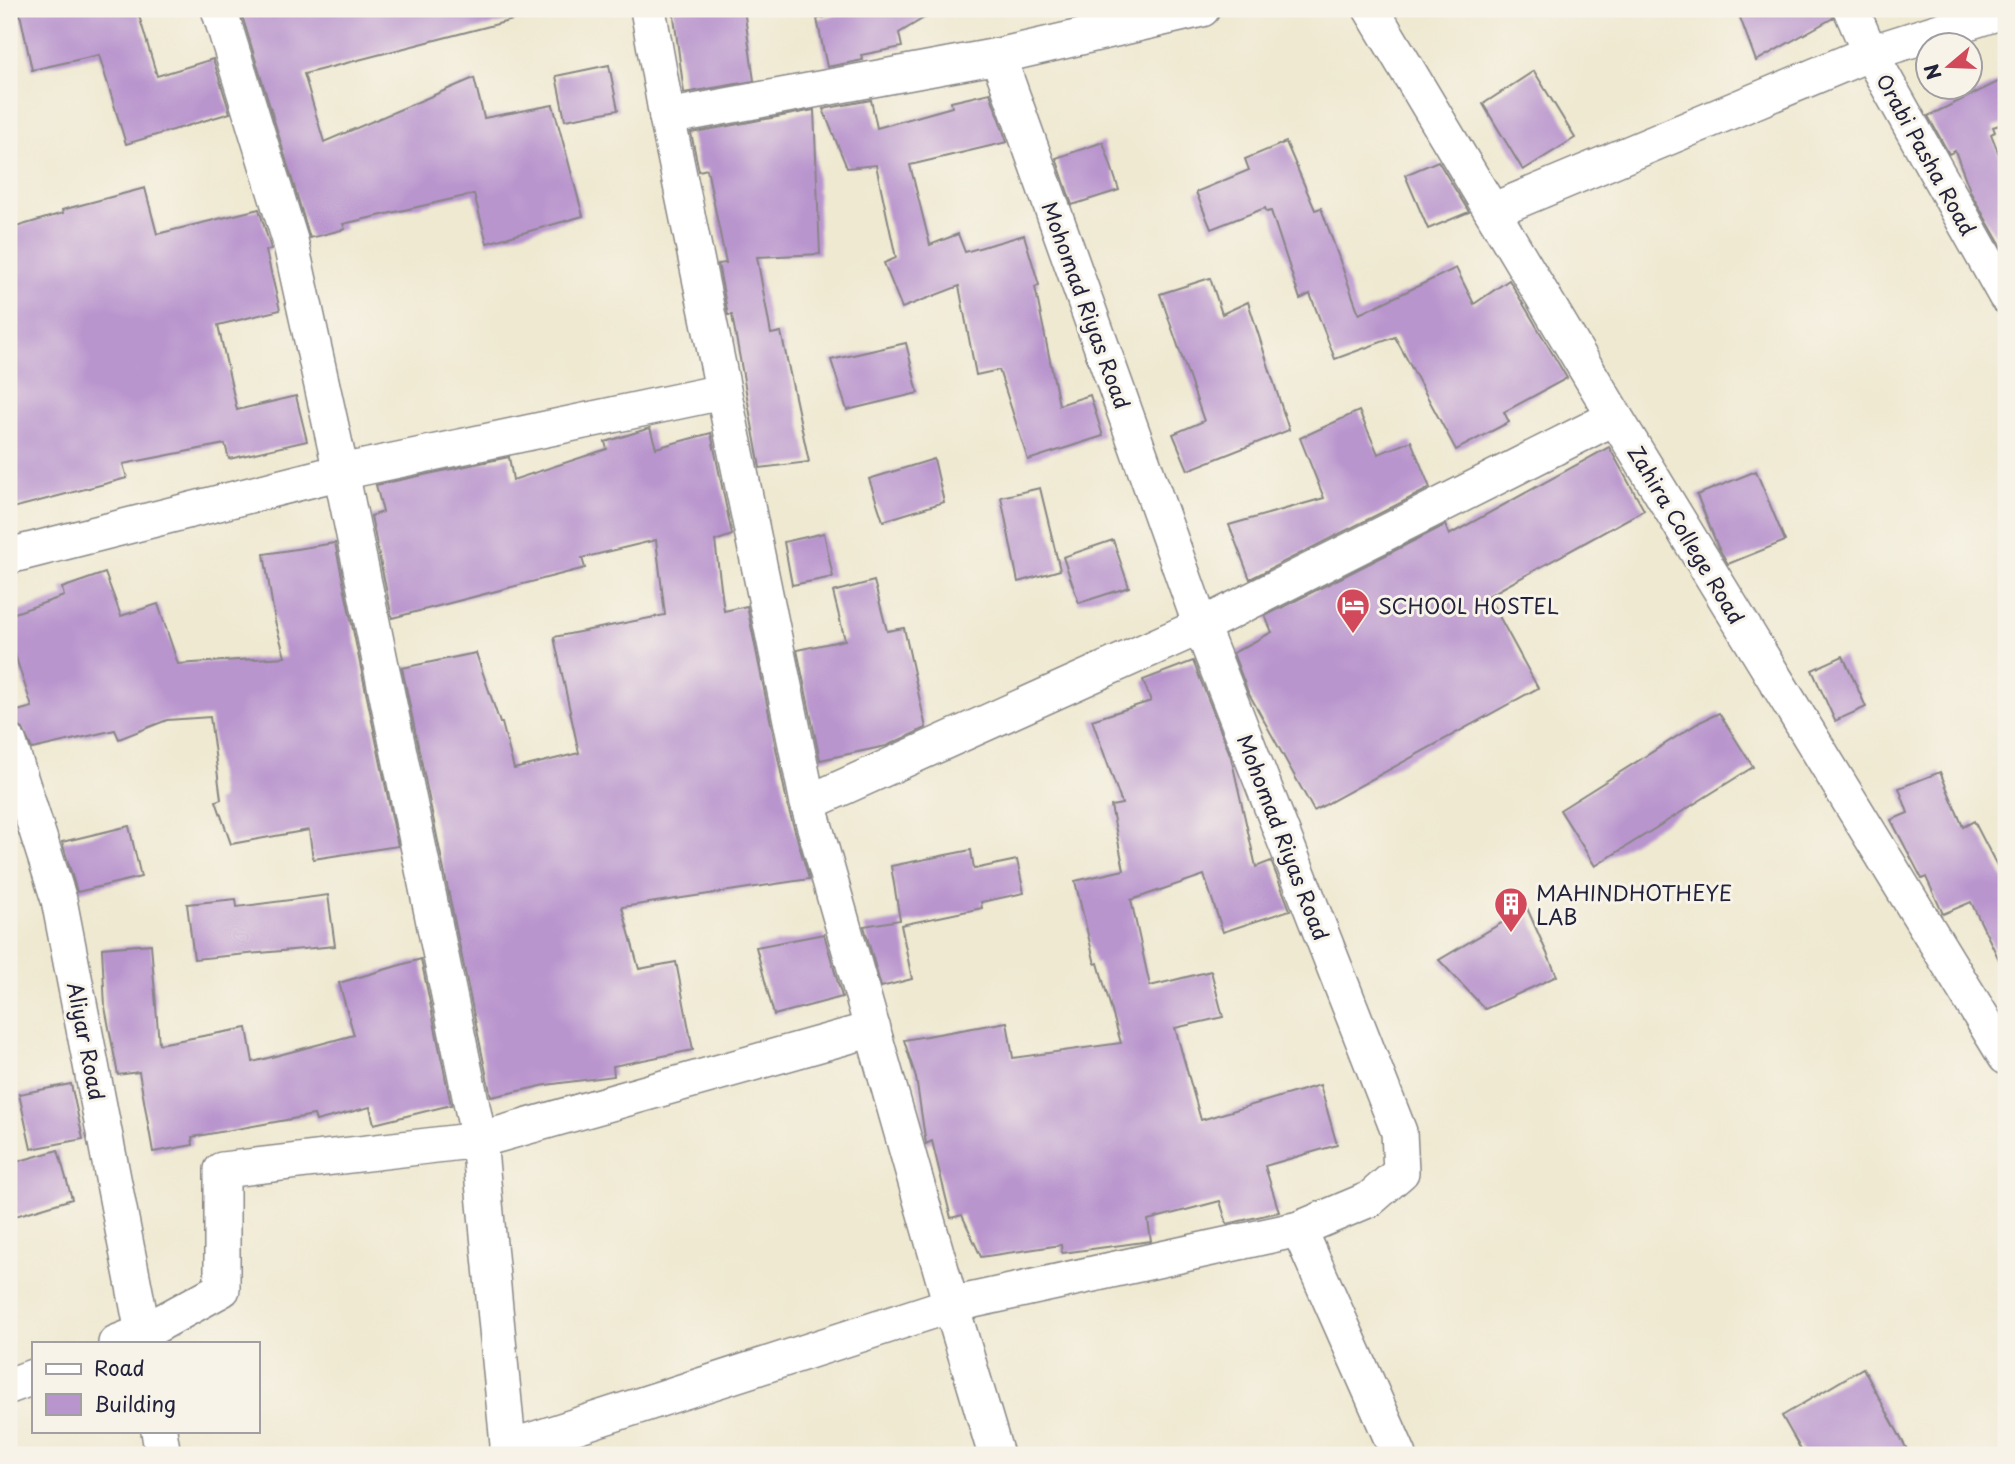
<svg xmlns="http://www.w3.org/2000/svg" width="2015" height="1464" font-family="'Playpen Sans',sans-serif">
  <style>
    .building { fill: #b995ce }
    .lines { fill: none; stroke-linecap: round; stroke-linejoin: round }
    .minor-casing { stroke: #888686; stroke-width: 38 }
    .minor { stroke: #fff; stroke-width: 35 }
    .labels { text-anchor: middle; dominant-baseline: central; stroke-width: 6; stroke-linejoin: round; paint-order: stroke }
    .street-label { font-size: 21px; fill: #22223b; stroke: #f7f3e8 }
    .poi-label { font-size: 21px; fill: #22223b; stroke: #f7f3e8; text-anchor: start }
  </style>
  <rect width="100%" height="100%" fill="#f7f3e8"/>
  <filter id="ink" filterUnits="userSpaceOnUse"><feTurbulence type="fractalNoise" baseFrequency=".0143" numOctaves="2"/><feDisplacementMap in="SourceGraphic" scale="14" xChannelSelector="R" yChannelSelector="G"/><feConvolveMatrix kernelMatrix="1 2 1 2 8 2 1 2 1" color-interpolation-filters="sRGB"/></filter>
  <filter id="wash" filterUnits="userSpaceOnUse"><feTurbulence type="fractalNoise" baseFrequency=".00686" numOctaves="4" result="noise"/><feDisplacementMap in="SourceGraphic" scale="28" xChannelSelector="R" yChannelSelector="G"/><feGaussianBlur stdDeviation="1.57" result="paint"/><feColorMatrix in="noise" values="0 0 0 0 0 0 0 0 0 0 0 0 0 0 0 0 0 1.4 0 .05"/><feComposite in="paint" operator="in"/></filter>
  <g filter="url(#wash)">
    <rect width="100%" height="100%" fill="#efe9d1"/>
    <g id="blocks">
      <!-- building -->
      <g class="building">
        <polygon points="19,9 137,9 157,76 213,59 230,113 126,144 99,55 32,70"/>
        <polygon points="240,9 511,9 513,20 304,74 324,142 474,78 484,118 553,105 583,216 487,243 474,194 343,224 345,229 310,238"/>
        <polygon points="673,9 744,9 754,81 684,93"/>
        <polygon points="861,9 939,9 899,33 902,47 861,55 863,60 827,67 817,19"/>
        <polygon points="1737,9 1831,9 1833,18 1756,61"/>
        <polygon points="609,65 618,110 565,120 556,76"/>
        <polygon points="1534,71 1575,138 1523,170 1483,104"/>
        <polygon points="2006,78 2006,123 1993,127 1995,132 1991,134 2006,172 2006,255 1971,193 1955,151 1949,154 1928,116"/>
        <polygon points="990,93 1007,142 910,165 930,245 958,234 965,252 1024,235 1039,285 1035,287 1059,405 1090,395 1103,436 1028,460 999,370 976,375 959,286 902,308 884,263 896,258 876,165 847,168 823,109 871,100 877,128 952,107 951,102"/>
        <polygon points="814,110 820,254 757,257 771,334 781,332 809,462 760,468 732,315 728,315 718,264 726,263 707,169 699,171 691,133"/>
        <polygon points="1103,142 1119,190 1072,205 1056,158"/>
        <polygon points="1286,142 1315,210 1321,208 1359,314 1456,268 1474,304 1509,280 1567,378 1504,412 1509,422 1456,450 1395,337 1335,359 1310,294 1300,299 1271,211 1267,212 1265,208 1211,229 1196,192 1249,170 1245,159"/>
        <polygon points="1438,161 1469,212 1428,229 1405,175"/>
        <polygon points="145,188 157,234 259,209 271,249 266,251 280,310 218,325 237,410 296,396 307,441 229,459 225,444 123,464 127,478 9,509 9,229 63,213 62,210"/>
        <polygon points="1210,278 1222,314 1248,302 1289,430 1188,470 1173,434 1204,421 1160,294"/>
        <polygon points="906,343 918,393 847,410 831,360"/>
        <polygon points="1359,411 1378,454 1411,441 1430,488 1250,579 1229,525 1324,498 1300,438"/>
        <polygon points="650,428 656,448 711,433 732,535 715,541 724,611 747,606 788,807 809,879 622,907 639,969 676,962 693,1050 613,1066 614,1076 546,1085 491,1097 402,668 476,653 500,723 502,723 514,769 579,753 554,637 665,615 656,540 582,558 585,568 392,618 371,516 383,512 376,485 509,457 513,480 607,449 605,442"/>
        <polygon points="1609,447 1644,510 1488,596 1538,688 1314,811 1248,692 1233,653 1272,632 1265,616 1445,525 1449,535"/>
        <polygon points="934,459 944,502 883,521 869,479"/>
        <polygon points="1756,471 1785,541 1728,564 1718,547 1697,495"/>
        <polygon points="1040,488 1060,570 1018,582 1001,497"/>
        <polygon points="824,533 833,577 792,585 784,542"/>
        <polygon points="1113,540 1129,587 1079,603 1063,557"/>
        <polygon points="335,543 398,846 313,859 309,830 231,844 216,801 221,799 210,717 167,720 119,739 115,730 32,749 23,729 13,723 10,713 32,707 9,636 9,615 64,596 62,588 105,573 121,616 158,604 178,664 285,657 275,621 264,554"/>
        <polygon points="874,581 887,631 904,628 926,728 886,746 820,760 797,650 845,640 833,592"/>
        <polygon points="1843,656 1866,707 1835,721 1812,670"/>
        <polygon points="1193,661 1231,757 1256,867 1271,861 1290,910 1223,932 1204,875 1131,900 1150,986 1211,971 1223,1017 1175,1028 1201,1120 1320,1085 1337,1145 1265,1166 1279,1212 1227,1224 1220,1201 1148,1220 1151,1241 1062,1253 1061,1245 981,1257 962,1215 951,1218 932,1141 926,1144 916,1078 904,1040 1007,1022 1013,1058 1121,1043 1098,963 1095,964 1075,881 1124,870 1111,806 1122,804 1092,720 1151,701 1143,680"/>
        <polygon points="1719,713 1753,767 1595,866 1560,810 1700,722"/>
        <polygon points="1940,772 1963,827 1974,821 2006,883 2006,974 1971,902 1943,914 1926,877 1922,879 1891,820 1908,813 1899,788"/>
        <polygon points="129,826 141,877 77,892 62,842"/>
        <polygon points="971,850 974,869 1017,860 1024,893 981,902 982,908 901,925 912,979 881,987 864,926 900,920 891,866"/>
        <polygon points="328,895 335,946 194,959 187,904 236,899 237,907"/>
        <polygon points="1527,908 1557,976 1485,1009 1439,960"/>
        <polygon points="824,934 842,997 774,1015 756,947"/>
        <polygon points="151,944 159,1044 247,1028 253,1062 354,1035 339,983 421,959 451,1105 374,1124 370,1107 316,1121 314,1115 192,1137 193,1145 153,1152 139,1072 118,1075 105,1007 102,948"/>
        <polygon points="71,1084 83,1139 31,1149 19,1094"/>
        <polygon points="58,1150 72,1199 9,1218 9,1164"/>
        <polygon points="1863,1368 1910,1455 1804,1455 1782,1416"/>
      </g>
    </g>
  </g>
  <g filter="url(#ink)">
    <use href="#blocks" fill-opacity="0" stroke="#888686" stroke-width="2"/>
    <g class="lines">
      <!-- minor casing -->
      <g class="minor-casing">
        <g id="minor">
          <polyline points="219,9 290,240 341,472 479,1140 509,1455"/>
          <polyline points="648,9 667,117 808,803 951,1305 996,1455"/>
          <polyline points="1371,9 1615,417 2006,1057"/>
          <polyline points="1851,9 1870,53 2006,296"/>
          <polyline points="667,117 998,56 1202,9"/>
          <polyline points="1492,211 1870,53 2006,10"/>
          <polyline points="9,556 341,472 722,392"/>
          <polyline points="9,743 59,900 145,1343"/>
          <polyline points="808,803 1201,626 1615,417"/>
          <polyline points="1299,1229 1399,1455"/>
          <polyline points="116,1343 144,1332 222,1289 222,1170 479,1140 873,1029"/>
          <polyline points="9,1386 33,1377"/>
          <polyline points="159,1431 163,1455"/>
          <polyline points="508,1448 951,1305 1299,1229 1370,1199 1401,1172 1399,1132 1201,626 998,56"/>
        </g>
      </g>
      <!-- minor -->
      <use href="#minor" class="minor"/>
    </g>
  </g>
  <!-- icons -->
  <defs>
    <g id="hotel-pin" transform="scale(1.75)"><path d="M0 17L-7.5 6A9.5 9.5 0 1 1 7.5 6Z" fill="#d1495b" stroke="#f7f3e8"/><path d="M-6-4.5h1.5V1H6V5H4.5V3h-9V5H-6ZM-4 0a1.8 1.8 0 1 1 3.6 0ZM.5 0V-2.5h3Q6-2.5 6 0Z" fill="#fff"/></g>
    <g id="building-pin" transform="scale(1.75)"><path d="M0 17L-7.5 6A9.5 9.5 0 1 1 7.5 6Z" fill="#d1495b" stroke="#f7f3e8"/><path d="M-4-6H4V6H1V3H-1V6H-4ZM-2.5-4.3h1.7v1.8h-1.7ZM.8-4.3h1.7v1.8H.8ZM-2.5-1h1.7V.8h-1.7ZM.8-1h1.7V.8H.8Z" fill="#fff"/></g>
  </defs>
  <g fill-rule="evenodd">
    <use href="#hotel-pin" x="1353" y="605"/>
    <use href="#building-pin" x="1511" y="904"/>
  </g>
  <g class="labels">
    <!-- street labels -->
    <g class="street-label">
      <text transform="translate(1927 154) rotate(61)">Orabi Pasha Road</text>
      <text transform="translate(1087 305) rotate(70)">Mohomad Riyas Road</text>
      <text transform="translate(1687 534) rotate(59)">Zahira College Road</text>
      <text transform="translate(1284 837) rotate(69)">Mohomad Riyas Road</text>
      <text transform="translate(87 1041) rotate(79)">Aliyar Road</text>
    </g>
    <!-- poi labels -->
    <g class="poi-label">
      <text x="1378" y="605">SCHOOL HOSTEL</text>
      <text x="1536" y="892">MAHINDHOTHEYE<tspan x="1536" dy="24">LAB</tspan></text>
    </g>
  </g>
  <!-- margin -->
  <rect width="2015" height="1464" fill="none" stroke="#f7f3e8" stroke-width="35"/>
  <!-- legend -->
  <rect x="32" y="1342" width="228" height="91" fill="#f7f3e8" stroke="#a29fa3" stroke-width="2"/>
  <rect x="46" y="1364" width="35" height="10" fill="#ffffff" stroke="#a29fa3" stroke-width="2"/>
  <text x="94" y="1376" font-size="21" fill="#22223b">Road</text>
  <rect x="46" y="1394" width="35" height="21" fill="#b995ce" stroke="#a29fa3" stroke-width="2"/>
  <text x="94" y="1412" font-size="21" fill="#22223b">Building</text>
  <!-- north arrow -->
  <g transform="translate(1949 66) rotate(251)"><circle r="33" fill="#f7f3e8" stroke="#a29fa3" stroke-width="2"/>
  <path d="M0-5L12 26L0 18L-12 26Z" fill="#d1495b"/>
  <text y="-10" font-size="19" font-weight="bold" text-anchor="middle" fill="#22223b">N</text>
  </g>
</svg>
